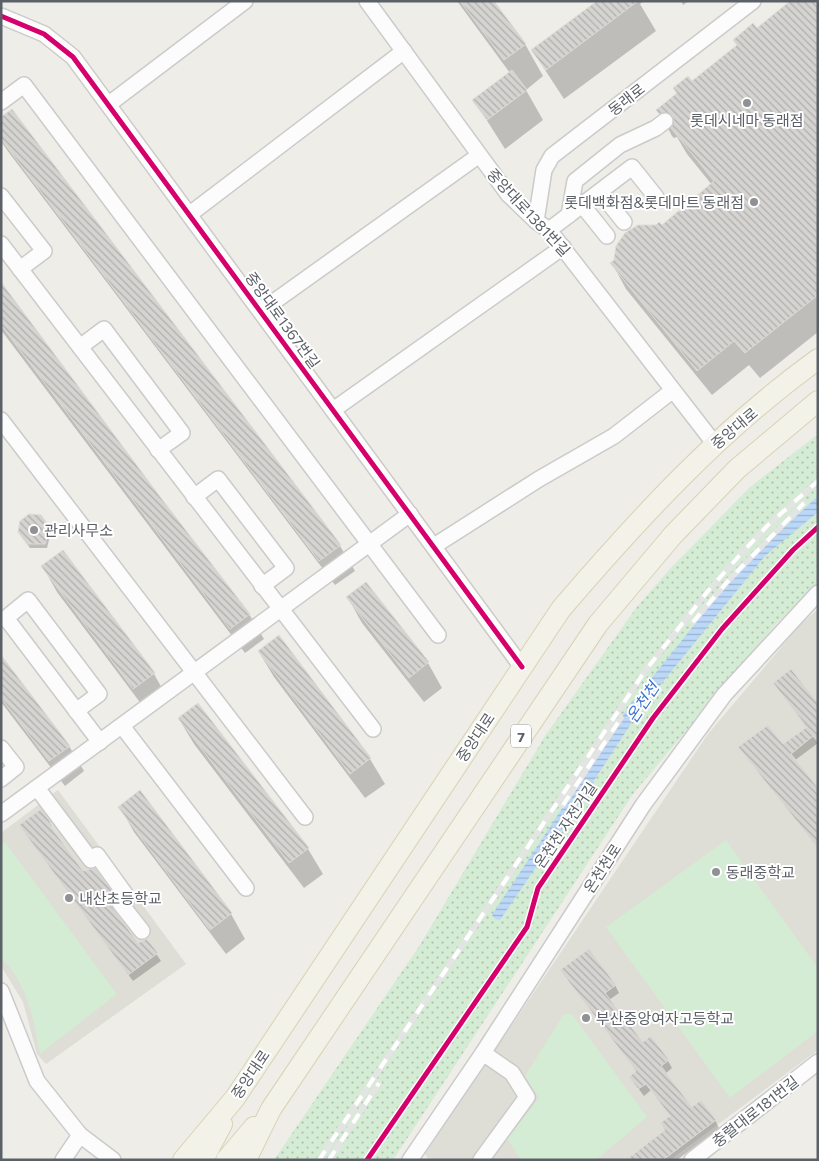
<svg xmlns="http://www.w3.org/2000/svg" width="819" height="1161" font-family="Commissioner,'Noto Sans KR',sans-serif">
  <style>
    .education { fill: #deddd6 }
    .grass { fill: #d4ebd4 }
    .park { fill: url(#park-dots) }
    .water { fill: url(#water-rules) }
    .shadow { fill: #0003 }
    .building { fill: url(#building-back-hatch); stroke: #dedcd6 }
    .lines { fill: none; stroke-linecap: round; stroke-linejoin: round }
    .minor-casing { stroke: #cacbca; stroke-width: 18 }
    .major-casing { stroke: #d8d2b3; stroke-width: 22 }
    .minor { stroke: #fcfcfc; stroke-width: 15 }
    .major { stroke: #f3f2e8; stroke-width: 20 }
    .rail-casing { stroke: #e5e4e4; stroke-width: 5.5 }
    .rail { stroke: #fff; stroke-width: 4; stroke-dasharray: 11; stroke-linecap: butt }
    .cycleway-casing { stroke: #fff; stroke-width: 8 }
    .cycleway { stroke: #d6006c; stroke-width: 5 }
    .poi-dot { fill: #8f9194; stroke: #fff; stroke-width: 2 }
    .labels { text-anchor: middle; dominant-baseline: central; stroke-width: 4; stroke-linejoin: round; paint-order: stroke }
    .shield { fill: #fff; stroke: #8d9095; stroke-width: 1 }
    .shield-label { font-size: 14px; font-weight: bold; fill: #5c6067 }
    .street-label { font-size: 15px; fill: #5c6067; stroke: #fff }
    .poi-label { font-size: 15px; fill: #5c6067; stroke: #fff; text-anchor: start }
    .water-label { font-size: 16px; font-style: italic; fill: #3b74d0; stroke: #fff }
  </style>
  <defs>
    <pattern id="park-dots" width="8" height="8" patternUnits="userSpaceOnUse" patternTransform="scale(1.25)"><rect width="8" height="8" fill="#d4ebd4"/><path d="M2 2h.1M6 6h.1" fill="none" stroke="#afc2b0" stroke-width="1.8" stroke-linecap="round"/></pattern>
    <pattern id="water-rules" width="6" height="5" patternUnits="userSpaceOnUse" patternTransform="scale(1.25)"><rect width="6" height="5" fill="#bcd8f8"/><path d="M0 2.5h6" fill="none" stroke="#9cb3cd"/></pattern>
    <pattern id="building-back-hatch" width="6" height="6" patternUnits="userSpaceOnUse" patternTransform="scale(1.25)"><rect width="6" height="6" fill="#d5d4d1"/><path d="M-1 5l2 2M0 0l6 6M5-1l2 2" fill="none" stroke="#b0afad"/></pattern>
  </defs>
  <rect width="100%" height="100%" fill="#eeede8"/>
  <!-- education -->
  <g class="education">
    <polygon points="818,609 818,1050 670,1160 429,1160 425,1154 708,734 800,625"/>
    <polygon points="58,790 186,964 46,1064 37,1054 23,1002 1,966 1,833"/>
  </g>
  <!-- grass -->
  <g class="grass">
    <polygon points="726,840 818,968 818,1031 730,1098 606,927"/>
    <path d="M 5,842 L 117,994 L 40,1054 C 33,1019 28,984 1,958 L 1,845 Z"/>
    <polygon points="564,1014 572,1014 647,1117 596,1160 521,1160 507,1139 539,1098 525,1076"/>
  </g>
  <!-- park -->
  <polygon class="park" points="818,434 818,583 775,625 633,794 393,1160 274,1160 420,945 545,736 636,608 670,569 749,488"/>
  <!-- water -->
  <polygon class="water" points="818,496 818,512 765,556 640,710 567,822 500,920 495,919 492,915 630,705 715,599 758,552"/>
  <!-- shadow -->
  <g class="shadow">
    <polygon points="457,1 493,1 525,44 543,76 526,90 543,120 505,149 474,100 510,73"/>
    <polygon points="599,1 643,1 640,4 656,31 564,99 532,50"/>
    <polygon points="681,1 689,1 683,5"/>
    <polygon points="818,1 818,332 760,378 749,365 712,395 626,289 612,263 662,227 712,185 687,154 677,137 674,138 672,136 658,110 757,29"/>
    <polygon points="11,111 340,546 355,571 335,585 7,150 1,141 1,119"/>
    <polygon points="1,285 157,494 249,614 264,639 245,653 1,330"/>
    <polygon points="49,527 51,532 47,548 30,548 22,537"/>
    <polygon points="43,567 154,674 168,699 148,713 57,592"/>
    <polygon points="366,584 428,663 442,688 424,702 362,623 348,598"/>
    <polygon points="279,637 370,759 385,784 365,798 274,677 259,652"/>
    <polygon points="1,656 69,746 84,771 65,786 1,702"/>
    <polygon points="774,683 818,705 818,743 794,761 818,790 818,848 744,754 783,746 807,728"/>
    <polygon points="197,705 308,849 323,874 304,888 194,744 179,719"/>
    <polygon points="140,792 231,914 245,939 226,954 134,832 120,807"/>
    <polygon points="50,823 53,831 83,872 114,896 118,903 111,909 137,944 147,940 161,961 133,981 24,832"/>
    <polygon points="562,970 615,985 619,993 609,1000 642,1044 650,1038 668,1061 672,1068 665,1074 692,1109 715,1120 719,1128 677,1160 628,1160 666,1131 671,1117 651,1090 644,1096 635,1084 637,1072"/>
  </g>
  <!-- building -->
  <g class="building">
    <polygon points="460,1 494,1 526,44 504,60"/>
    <polygon points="597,1 638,1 546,70 531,50"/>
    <polygon points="790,1 818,1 818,295 745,353 734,341 697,371 610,263 614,260 616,246 625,233 638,225 656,225 659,222 662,225 714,181 671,128 674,120 672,115 664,112 659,114 656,110 677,93 673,88 688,76 692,81 737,45 733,40 753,23 757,28"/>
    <polygon points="512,70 527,90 487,120 472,100"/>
    <polygon points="12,109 341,545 319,561 1,139 1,117"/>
    <polygon points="1,282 158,494 250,614 230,629 1,325"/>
    <polygon points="29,514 41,515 50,527 45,544 27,544 18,532 20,521"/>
    <polygon points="63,550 155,673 133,689 41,566"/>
    <polygon points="366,582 429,662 409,678 346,597"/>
    <polygon points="279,635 371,758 350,774 258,651"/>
    <polygon points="1,655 70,746 49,761 1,698"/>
    <polygon points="791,669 818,703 818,742 813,736 791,754 818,788 818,848 738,747 768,725 783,744 807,727 773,683"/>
    <polygon points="198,703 309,848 289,863 178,718"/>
    <polygon points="140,790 232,913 210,930 118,807"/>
    <polygon points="41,809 51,823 49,824 83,871 95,868 115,895 108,901 138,943 147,939 158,953 128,975 19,825"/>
    <polygon points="589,949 616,985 605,993 643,1042 651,1036 669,1060 661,1066 692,1107 701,1100 716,1120 663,1160 626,1160 665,1130 660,1123 670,1116 646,1084 638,1089 629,1077 636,1071 560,970"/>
  </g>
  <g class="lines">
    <!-- minor casing -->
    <g class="minor-casing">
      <g id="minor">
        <polyline points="367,1 508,194 536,221 549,230 714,443"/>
        <polyline points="1,16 44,34 73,57 522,667"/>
        <polyline points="1,102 24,85 438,635"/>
        <polyline points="109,104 245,1"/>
        <polyline points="600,192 624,222"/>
        <polyline points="1,196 44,251 20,269"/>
        <polyline points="583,206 607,236"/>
        <polyline points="190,214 404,51"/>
        <polyline points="569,215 575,181 620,145 656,128 665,121"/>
        <polyline points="536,221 544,170 552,156 753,1"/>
        <polyline points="549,230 632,167 656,197"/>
        <polyline points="1,244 373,729"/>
        <polyline points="261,311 478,156"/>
        <polyline points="80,347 104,329 182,433 158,450"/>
        <polyline points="333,410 563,247"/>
        <polyline points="1,420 305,817"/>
        <polyline points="194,497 218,479 286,568 262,586"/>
        <polyline points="434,546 539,479 614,436 672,391"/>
        <polyline points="76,711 99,694 28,600 6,618 100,742"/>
        <polyline points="122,726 246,888"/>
        <polyline points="1,748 16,767 1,779"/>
        <polyline points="37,788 91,860 97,855 128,898 120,903 142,931"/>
        <polyline points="1,814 410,514"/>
        <polyline points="1,991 37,1081 80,1135 113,1160"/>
        <polyline points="63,1160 80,1135"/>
        <polyline points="410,1160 483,1053 643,805 724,695 818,593"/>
        <polyline points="481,1160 527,1097 512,1073 483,1053"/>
        <polyline points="692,1160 818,1062"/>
      </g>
    </g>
    <!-- major casing -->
    <g class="major-casing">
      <g id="major">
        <path d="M 183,1160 L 235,1098 L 561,609 C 640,517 720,430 818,359"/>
        <polyline points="203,1160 222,1124"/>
        <polyline points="226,1160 254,1127"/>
        <polyline points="246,1160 271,1109 598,624 673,535 737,469 818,401"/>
      </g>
    </g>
    <!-- minor -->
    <use href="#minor" class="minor"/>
    <!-- major -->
    <use href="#major" class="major"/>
    <!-- rail casing -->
    <g class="rail-casing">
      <g id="rail">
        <polyline points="693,622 728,581 804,503"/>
        <polyline points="563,805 621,718"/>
        <polyline points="319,1160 645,671 708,591 739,556 769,524 818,481"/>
        <polyline points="329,1160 379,1083"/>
      </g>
    </g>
    <!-- rail -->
    <use href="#rail" class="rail"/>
    <!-- cycleway casing -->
    <g class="cycleway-casing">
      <g id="cycleway">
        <polyline points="1,16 44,34 73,57 522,667"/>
        <polyline points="367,1160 527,927 538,888 653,718 722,629 793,550 818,527"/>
      </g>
    </g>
    <!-- cycleway -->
    <use href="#cycleway" class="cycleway"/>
  </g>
  <!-- markers -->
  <g class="poi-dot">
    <circle cx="747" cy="103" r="5"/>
    <circle cx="754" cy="202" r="5"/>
    <circle cx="34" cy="530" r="5"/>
    <circle cx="716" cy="872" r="5"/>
    <circle cx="69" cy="898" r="5"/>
    <circle cx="586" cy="1018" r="5"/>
  </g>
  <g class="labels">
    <!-- shield labels -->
    <rect class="shield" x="511" y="724.5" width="20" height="23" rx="4"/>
    <g class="shield-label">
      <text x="521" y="736">7</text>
    </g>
    <!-- street labels -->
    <g class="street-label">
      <text transform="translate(626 99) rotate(-38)">동래로</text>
      <text transform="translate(529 212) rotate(47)">중앙대로1381번길</text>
      <text transform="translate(283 320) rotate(54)">중앙대로1367번길</text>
      <text transform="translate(734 428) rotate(-40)">중앙대로</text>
      <text transform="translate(475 737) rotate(-56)">중앙대로</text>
      <text transform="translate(565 825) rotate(-56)">온천천 자전거길</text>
      <text transform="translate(602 868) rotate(-57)">온천천로</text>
      <text transform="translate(250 1074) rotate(-56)">중앙대로</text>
      <text transform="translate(755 1111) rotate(-38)">충렬대로181번길</text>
    </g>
    <!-- poi labels -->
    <g class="poi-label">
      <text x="747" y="120" text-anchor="middle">롯데시네마 동래점</text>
      <text x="744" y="202" text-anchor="end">롯데백화점&amp;롯데마트 동래점</text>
      <text x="44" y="530">관리사무소</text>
      <text x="726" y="872">동래중학교</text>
      <text x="79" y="898">내산초등학교</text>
      <text x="596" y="1018">부산중앙여자고등학교</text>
    </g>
    <!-- water labels -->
    <g class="water-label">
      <text transform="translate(642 702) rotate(-56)">온천천</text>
    </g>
  </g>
  <!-- border -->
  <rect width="819" height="1161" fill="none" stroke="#5c6067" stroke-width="5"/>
</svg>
